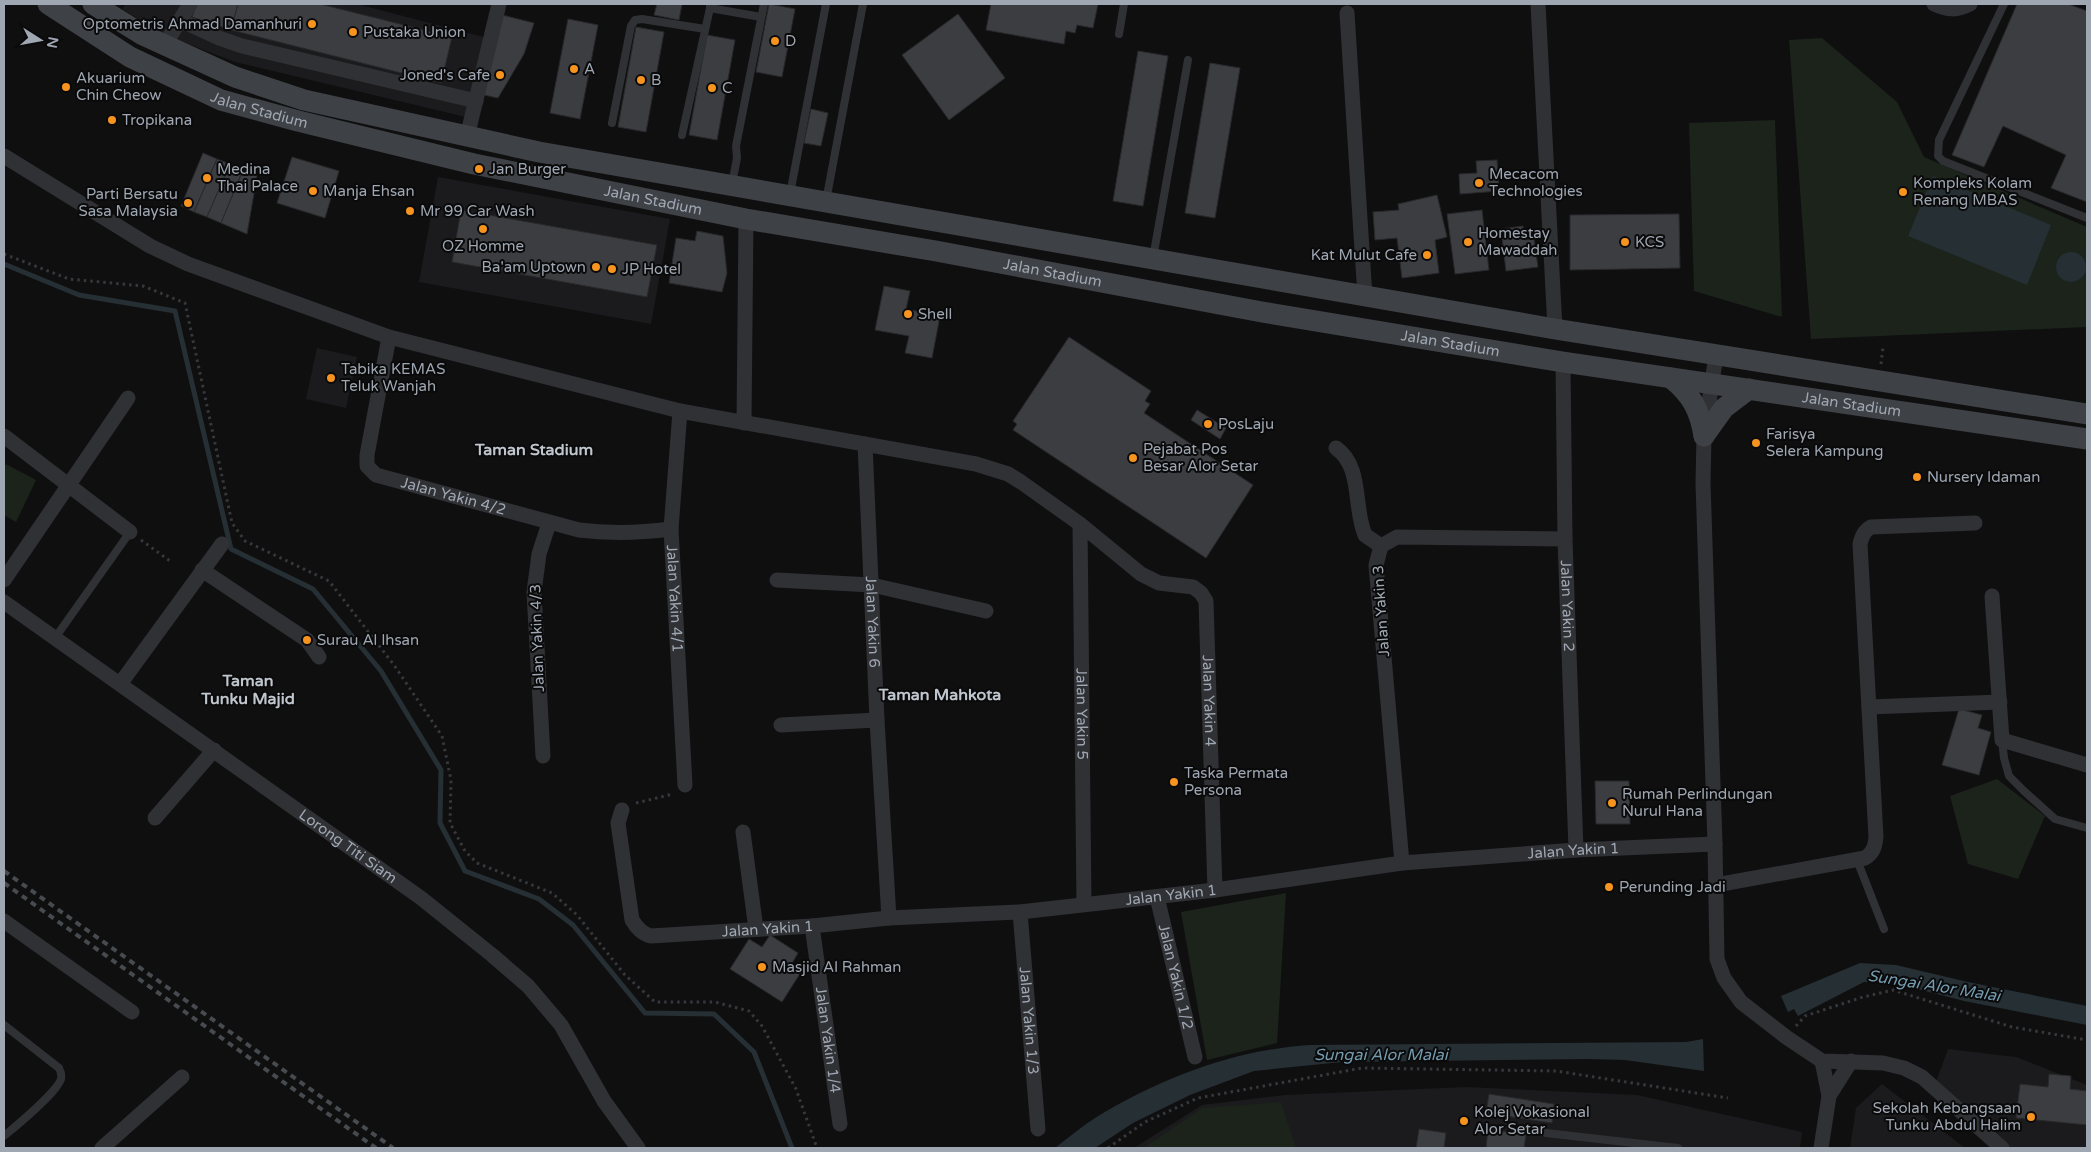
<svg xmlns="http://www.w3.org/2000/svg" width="2091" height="1152" font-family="'Varela Round',sans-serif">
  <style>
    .built { fill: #1b1b1d }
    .green { fill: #1b231b }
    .water { fill: #252f34 }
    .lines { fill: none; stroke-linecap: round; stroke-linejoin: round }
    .stream { stroke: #252f34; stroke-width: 5 }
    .building { fill: #3b3d40; stroke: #29292c }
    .path { stroke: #36383c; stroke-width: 3; stroke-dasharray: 2.5 4; stroke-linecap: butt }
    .lane { stroke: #303135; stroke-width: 8 }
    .street { stroke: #303135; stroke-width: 15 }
    .secondary { stroke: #3e4145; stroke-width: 21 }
    .rail { stroke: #474a4e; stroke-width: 4; stroke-dasharray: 6 5; stroke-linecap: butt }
    .poi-dot { fill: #f79420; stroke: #0a0a0b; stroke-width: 2 }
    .labels { text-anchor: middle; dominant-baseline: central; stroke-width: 4; stroke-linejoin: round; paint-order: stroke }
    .poi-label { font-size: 15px; fill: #9fa7b2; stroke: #0a0a0b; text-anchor: start }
    .street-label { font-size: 15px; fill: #9fa7b2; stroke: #0a0a0b }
    .neighbourhood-label { font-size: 16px; font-weight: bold; fill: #c0c6ce; stroke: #0a0a0b }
    .water-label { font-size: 16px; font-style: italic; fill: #749baf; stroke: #0a0a0b }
  </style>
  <rect width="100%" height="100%" fill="#0f0f10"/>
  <!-- built -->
  <g class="built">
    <polygon points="126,4 357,4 495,40 474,119 235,62 165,35 122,9"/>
    <polygon points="438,177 670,219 651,324 419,282"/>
    <polygon points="317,348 357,357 346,408 306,399"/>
    <polygon points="1948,1049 2016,1057 2087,1085 2087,1148 2009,1148 1936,1082"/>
    <polygon points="1882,1084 1965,1148 1850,1148 1856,1108"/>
    <polygon points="1466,1087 1637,1095 1802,1132 1800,1148 1134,1148 1202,1105 1284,1095"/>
  </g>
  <!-- green -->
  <g class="green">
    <polygon points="1822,38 1897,102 1924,157 2087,227 2087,327 1811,339 1789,40"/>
    <polygon points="1775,120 1782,317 1694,291 1689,123"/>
    <polygon points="6,464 36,480 16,522 4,515 4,468"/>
    <polygon points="1997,779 2045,816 2018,879 1968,864 1950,796"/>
    <polygon points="1286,893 1277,1043 1207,1060 1181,912"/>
    <polygon points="1281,1102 1296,1148 1144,1148 1202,1108"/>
  </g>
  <!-- water -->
  <g class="water">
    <polygon points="1933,176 2051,225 2027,285 1908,236"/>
    <circle cx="2071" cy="267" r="15"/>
    <polygon points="1860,963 1896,965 1968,982 2087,1006 2087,1025 1964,1001 1894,983 1864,982 1798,1016 1794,1009 1788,1012 1781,996"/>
    <path d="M 1703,1039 L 1704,1071 L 1625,1060 L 1588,1059 L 1342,1062 L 1254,1071 L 1190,1095 L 1133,1123 L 1095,1148 L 1055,1148 C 1068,1138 1081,1127 1095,1118 C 1161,1078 1233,1050 1310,1045 L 1686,1042 Z"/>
  </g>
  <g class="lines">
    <!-- stream -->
    <polyline class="stream" points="4,264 79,295 175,311 231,549 313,589 381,671 441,770 440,823 465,871 539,899 573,925 645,1013 714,1014 754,1052 792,1148"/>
  </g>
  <!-- building -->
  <g class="building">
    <polygon points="197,4 238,4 231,30 192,17"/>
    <polygon points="238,4 320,4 452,37 441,83 231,30"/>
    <polygon points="657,4 682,4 679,20 654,15"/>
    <polygon points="769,4 795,9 782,77 756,72"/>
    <polygon points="991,4 1098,4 1093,28 1077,25 1075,33 1066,31 1064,44 986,30"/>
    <polygon points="2017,4 2068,4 2087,11 2087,202 2051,188 2066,155 2003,126 1984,167 1952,155"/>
    <polygon points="958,14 1005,78 949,120 902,55"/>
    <polygon points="502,15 534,23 524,54 498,98 484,95"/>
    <polygon points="568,19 598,25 580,119 550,113"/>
    <polygon points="636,27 664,32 646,132 618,127"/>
    <polygon points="707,35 735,40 717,140 689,135"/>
    <polygon points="1138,51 1168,56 1143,206 1113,201"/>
    <polygon points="1210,63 1240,68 1215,218 1185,213"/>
    <polygon points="811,109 828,113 821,146 804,143"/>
    <polygon points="203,153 217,159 194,212 181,206"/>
    <polygon points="292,157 339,171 325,218 277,203"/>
    <polygon points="217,159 230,164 207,217 194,212"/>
    <polygon points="1497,160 1499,191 1460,194 1459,174 1477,173 1476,161"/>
    <polygon points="230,164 243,170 221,223 207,217"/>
    <polygon points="243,170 257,176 247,234 221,223"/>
    <polygon points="1437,195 1447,237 1435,240 1439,273 1402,278 1397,238 1375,240 1373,212 1399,210 1398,204"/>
    <polygon points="461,210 657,245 647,297 452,262"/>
    <polygon points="1482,210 1489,270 1455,274 1447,214"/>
    <polygon points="1679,214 1680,268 1570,270 1570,215"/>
    <polygon points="1523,226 1525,240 1534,239 1538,267 1506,271 1501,229"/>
    <polygon points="697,231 723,236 727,273 722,292 669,283 676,238 695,241"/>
    <polygon points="884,286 910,291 906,309 940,316 932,358 905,353 909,336 875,330"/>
    <polygon points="1069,337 1151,391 1145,401 1150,404 1144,413 1253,485 1206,558 1013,430 1017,424 1013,421"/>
    <polygon points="1197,410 1226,428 1220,439 1191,420"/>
    <polygon points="1959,709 1982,715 1978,728 1991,732 1979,775 1942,765"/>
    <polygon points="1595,781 1629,781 1630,824 1596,824"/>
    <polygon points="770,935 798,953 791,965 801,972 782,1002 730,969 749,939 762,947"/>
    <polygon points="2049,1074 2071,1076 2070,1089 2087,1091 2087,1125 2016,1118 2020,1084 2048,1087"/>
    <polygon points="1489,1094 1554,1104 1552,1123 1486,1113"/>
    <polygon points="1419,1129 1446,1133 1444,1148 1445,1148 1416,1148"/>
    <polygon points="1488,1129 1526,1135 1524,1148 1486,1148"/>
  </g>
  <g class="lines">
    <!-- path -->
    <g class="path">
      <polyline points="4,254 69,279 143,286 185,303 232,523 245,541 329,581 394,665 442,736 451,780 450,823 465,851 477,863 552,893 577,915 625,975 655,1002 715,1002 749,1011 762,1026 796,1089 817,1148"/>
      <polyline points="1881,364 1883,347"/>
      <polyline points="141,540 170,561"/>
      <polyline points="636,803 673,794"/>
      <polyline points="1796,1026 1805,1016 1863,997 1893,990 2012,1027 2087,1040"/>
      <polyline points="1108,1148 1145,1122 1198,1098 1362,1068 1556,1071 1728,1098"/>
    </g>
    <!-- lane -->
    <g class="lane">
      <polyline points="2004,4 1939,140 1938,156 1943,161 2087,218"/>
      <polyline points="710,5 710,8 761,17"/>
      <polyline points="1119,34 1124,4"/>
      <polyline points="612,123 631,26 635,20 642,19 705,29"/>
      <polyline points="682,135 710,8"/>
      <polyline points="732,184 737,158 736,146 764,4"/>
      <polyline points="790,194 826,4"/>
      <polyline points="826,201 863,4"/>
      <polyline points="1153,258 1188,60"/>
      <polyline points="55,638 130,532"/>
      <polyline points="2002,740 2004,758 2009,776 2024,791 2055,819 2087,828"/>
      <polyline points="1857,860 1884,929"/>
      <path d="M 4,1025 L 59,1068 C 61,1072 62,1075 61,1079 C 57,1092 15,1127 4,1136"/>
      <polyline points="1546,1133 1678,1148"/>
    </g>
    <!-- street -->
    <g class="street">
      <polyline points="1538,4 1555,329"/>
      <path d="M 1934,4 C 1947,10 1957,11 1970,4"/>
      <polyline points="1347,13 1365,297"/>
      <polyline points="180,20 219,38 242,46 476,101"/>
      <polyline points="164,46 190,4"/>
      <polyline points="467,137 499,4"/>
      <path id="s1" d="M 4,156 L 150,246 L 188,264 L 389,337 L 680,411 L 976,464 L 1008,474 L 1021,482 L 1080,524 L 1141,574 L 1159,583 L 1193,587 L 1201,593 L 1206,601 L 1215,890"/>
      <path id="s2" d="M 389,337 L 367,455 L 367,466 L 376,475 L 579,530 C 611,534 639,533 671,529"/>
      <polyline points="1716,355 1704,436 1703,483 1715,844 1717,959 1724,978 1741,1002 1786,1037 1822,1061 1883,1063 1904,1068 1922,1077 2002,1148"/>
      <path id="s3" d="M 1563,362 L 1565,539 L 1576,850"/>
      <path id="s4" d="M 680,411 L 671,529 L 685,785"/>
      <polyline points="744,423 746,219"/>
      <polyline points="4,436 130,532"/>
      <path id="s5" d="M 865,444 L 877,720 L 889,918"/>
      <path d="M 1336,448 C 1363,467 1353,507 1365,535 L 1381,546"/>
      <path id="s6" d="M 1080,524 L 1084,904"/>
      <polyline points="202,570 307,640 319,657"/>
      <polyline points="4,580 128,398"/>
      <polyline points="777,580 872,585 986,611"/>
      <polyline points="1992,596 2002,740 2087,765"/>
      <path id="s7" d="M 4,602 L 421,898 L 492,955 L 528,986 L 561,1025 L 604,1101 L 638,1148"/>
      <polyline points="120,684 222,544"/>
      <polyline points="1869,707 2000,702"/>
      <polyline points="781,725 877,720"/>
      <polyline points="543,756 534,592 539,554 549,523"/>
      <path id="s8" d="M 622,810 L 618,823 L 632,920 C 637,928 642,934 651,936 L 812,926 L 889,918 L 1020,912 L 1215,890 L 1402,863 L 1576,850 L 1715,844"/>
      <polyline points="155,818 214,750"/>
      <polyline points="743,832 756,929"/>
      <polyline points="1402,863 1376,565 1381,546 1397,537 1565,539"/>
      <path d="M 1716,885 L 1865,858 C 1873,853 1875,847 1876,837 L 1860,544 C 1862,536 1864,531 1871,527 L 1975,523"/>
      <path id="s9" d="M 1157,897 L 1195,1057"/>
      <path id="s10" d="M 1020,912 L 1038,1129"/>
      <polyline points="4,921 132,1012"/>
      <path id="s11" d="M 812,926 L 840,1124"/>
      <polyline points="1829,1096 1851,1061"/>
      <polyline points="102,1148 182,1077"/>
      <polyline points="1821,1148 1829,1096 1822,1061"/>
    </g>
    <!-- secondary -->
    <g class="secondary">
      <path id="s12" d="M 48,4 L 130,57 L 221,100 L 298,121 L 474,164 L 746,219 L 936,251 L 1262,312 L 1563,362 L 2087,439"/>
      <polyline points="93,4 143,35 235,77 304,100 539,152 1555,329 2087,414"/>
      <path d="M 1671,378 C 1691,394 1700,410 1704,436"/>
      <polyline points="1704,436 1724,408 1749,389"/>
    </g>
    <!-- rail -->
    <g class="rail">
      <polyline points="4,871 393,1148"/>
      <polyline points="4,883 376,1148"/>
    </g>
  </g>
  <!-- markers -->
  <g class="poi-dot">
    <circle cx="312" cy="24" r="5"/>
    <circle cx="353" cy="32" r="5"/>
    <circle cx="775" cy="41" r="5"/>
    <circle cx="574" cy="69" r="5"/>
    <circle cx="500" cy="75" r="5"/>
    <circle cx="641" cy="80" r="5"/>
    <circle cx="66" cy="87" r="5"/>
    <circle cx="712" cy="88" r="5"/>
    <circle cx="112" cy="120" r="5"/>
    <circle cx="479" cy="169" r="5"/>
    <circle cx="207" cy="178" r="5"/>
    <circle cx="1479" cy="183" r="5"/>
    <circle cx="313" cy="191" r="5"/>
    <circle cx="1903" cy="192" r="5"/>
    <circle cx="188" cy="203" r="5"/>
    <circle cx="410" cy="211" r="5"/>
    <circle cx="483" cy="229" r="5"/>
    <circle cx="1468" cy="242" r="5"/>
    <circle cx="1625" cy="242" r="5"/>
    <circle cx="1427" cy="255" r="5"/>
    <circle cx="596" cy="267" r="5"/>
    <circle cx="612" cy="269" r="5"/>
    <circle cx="908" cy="314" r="5"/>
    <circle cx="331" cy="378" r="5"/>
    <circle cx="1208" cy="424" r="5"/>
    <circle cx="1756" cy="443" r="5"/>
    <circle cx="1133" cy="458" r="5"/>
    <circle cx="1917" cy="477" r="5"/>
    <circle cx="307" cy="640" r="5"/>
    <circle cx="1174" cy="782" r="5"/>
    <circle cx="1612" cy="803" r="5"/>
    <circle cx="1609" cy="887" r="5"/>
    <circle cx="762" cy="967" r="5"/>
    <circle cx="2031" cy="1117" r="5"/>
    <circle cx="1464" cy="1121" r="5"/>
  </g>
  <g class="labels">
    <!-- poi labels -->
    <g class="poi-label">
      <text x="302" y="24" text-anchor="end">Optometris Ahmad Damanhuri</text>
      <text x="363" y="32">Pustaka Union</text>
      <text x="785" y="41">D</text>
      <text x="584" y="69">A</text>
      <text x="490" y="75" text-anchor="end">Joned's Cafe</text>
      <text x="76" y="78">Akuarium<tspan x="76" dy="17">Chin Cheow</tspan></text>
      <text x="651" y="80">B</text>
      <text x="722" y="88">C</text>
      <text x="122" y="120">Tropikana</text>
      <text x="217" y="169">Medina<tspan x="217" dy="17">Thai Palace</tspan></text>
      <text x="489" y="169">Jan Burger</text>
      <text x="1489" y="174">Mecacom<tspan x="1489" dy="17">Technologies</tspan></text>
      <text x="1913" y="183">Kompleks Kolam<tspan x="1913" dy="17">Renang MBAS</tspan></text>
      <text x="323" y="191">Manja Ehsan</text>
      <text x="178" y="194" text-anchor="end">Parti Bersatu<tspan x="178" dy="17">Sasa Malaysia</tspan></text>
      <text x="420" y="211">Mr 99 Car Wash</text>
      <text x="1478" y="233">Homestay<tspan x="1478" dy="17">Mawaddah</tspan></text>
      <text x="1635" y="242">KCS</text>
      <text x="483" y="246" text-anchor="middle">OZ Homme</text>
      <text x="1417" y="255" text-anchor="end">Kat Mulut Cafe</text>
      <text x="586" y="267" text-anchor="end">Ba'am Uptown</text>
      <text x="622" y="269">JP Hotel</text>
      <text x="918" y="314">Shell</text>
      <text x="341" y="369">Tabika KEMAS<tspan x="341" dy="17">Teluk Wanjah</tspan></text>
      <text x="1218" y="424">PosLaju</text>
      <text x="1766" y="434">Farisya<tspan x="1766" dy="17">Selera Kampung</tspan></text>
      <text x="1143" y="449">Pejabat Pos<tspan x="1143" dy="17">Besar Alor Setar</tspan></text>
      <text x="1927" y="477">Nursery Idaman</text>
      <text x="317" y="640">Surau Al Ihsan</text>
      <text x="1184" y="773">Taska Permata<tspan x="1184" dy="17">Persona</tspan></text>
      <text x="1622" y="794">Rumah Perlindungan<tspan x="1622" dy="17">Nurul Hana</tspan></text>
      <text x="1619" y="887">Perunding Jadi</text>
      <text x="772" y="967">Masjid Al Rahman</text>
      <text x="2021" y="1108" text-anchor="end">Sekolah Kebangsaan<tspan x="2021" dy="17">Tunku Abdul Halim</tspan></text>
      <text x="1474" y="1112">Kolej Vokasional<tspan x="1474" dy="17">Alor Setar</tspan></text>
    </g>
    <!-- street labels -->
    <g class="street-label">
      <text stroke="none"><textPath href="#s12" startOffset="238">Jalan Stadium</textPath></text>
      <text stroke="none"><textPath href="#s12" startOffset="642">Jalan Stadium</textPath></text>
      <text stroke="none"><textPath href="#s12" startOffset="1048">Jalan Stadium</textPath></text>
      <text stroke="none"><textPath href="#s12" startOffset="1452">Jalan Stadium</textPath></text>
      <text stroke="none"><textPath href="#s12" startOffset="1858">Jalan Stadium</textPath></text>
      <text stroke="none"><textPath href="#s2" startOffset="224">Jalan Yakin 4/2</textPath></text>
      <text stroke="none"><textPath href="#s4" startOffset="188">Jalan Yakin 4/1</textPath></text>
      <text stroke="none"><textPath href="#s3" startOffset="244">Jalan Yakin 2</textPath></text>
      <text transform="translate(1381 611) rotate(-94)">Jalan Yakin 3</text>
      <text stroke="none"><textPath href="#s5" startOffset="178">Jalan Yakin 6</textPath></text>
      <text transform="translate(537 638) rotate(-92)">Jalan Yakin 4/3</text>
      <text stroke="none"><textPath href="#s1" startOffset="1402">Jalan Yakin 4</textPath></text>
      <text stroke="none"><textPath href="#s6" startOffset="190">Jalan Yakin 5</textPath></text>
      <text stroke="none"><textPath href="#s7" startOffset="422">Lorong Titi Siam</textPath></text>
      <text stroke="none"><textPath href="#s8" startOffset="1064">Jalan Yakin 1</textPath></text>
      <text stroke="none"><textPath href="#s8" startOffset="659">Jalan Yakin 1</textPath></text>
      <text stroke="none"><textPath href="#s8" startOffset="254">Jalan Yakin 1</textPath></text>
      <text stroke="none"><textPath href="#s9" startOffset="82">Jalan Yakin 1/2</textPath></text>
      <text stroke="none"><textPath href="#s10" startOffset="109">Jalan Yakin 1/3</textPath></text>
      <text stroke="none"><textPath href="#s11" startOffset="115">Jalan Yakin 1/4</textPath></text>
    </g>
    <!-- neighbourhood labels -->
    <g class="neighbourhood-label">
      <text x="534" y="450">Taman Stadium</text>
      <text x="248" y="681">Taman<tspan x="248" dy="18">Tunku Majid</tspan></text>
      <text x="940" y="695">Taman Mahkota</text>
    </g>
    <!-- water labels -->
    <g class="water-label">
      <text transform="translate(1934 986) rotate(9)">Sungai Alor Malai</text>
      <text x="1381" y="1055">Sungai Alor Malai</text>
    </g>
  </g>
  <!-- border -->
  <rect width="2091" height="1152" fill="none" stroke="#9fa7b2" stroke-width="10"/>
  <!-- north arrow -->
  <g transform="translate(40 40) rotate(101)" stroke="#0a0a0b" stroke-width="4" paint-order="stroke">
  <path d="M0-4L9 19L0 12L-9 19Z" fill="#9fa7b2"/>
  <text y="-8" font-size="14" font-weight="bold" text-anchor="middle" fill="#9fa7b2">N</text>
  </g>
</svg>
